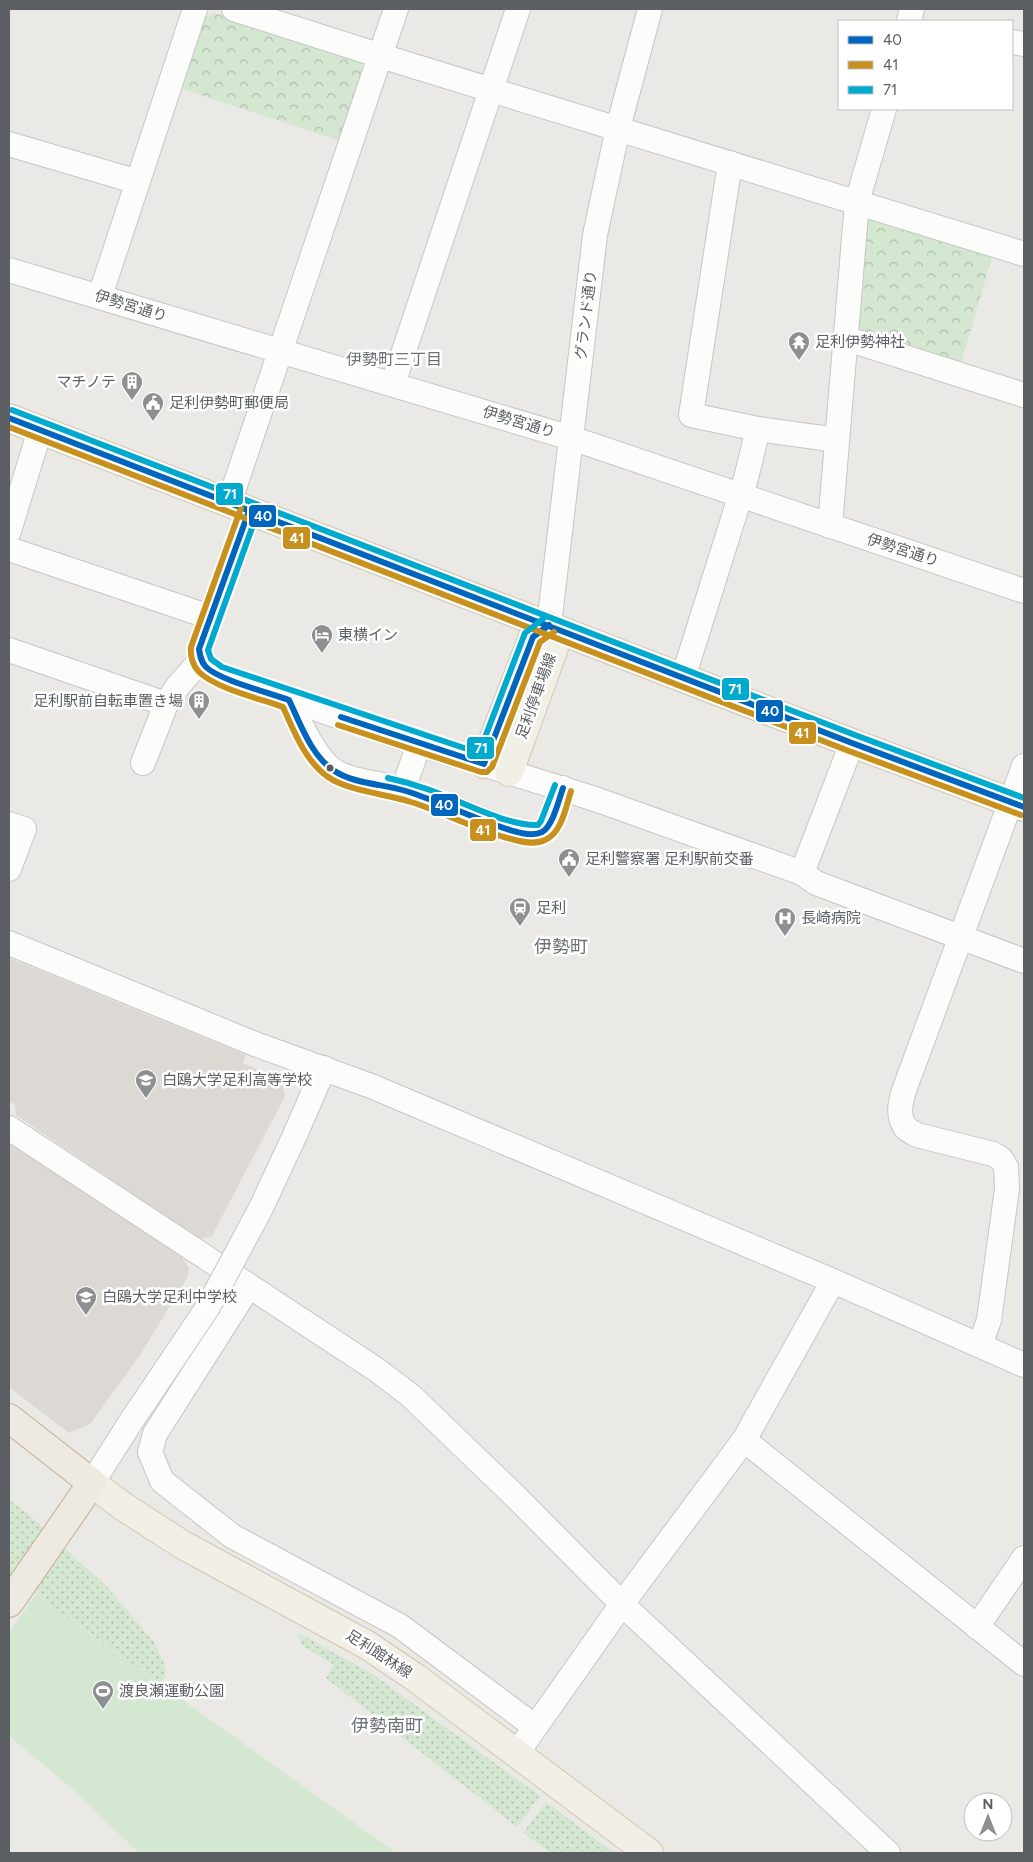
<svg xmlns="http://www.w3.org/2000/svg" width="1033" height="1862" font-family="Figtree,'Noto Sans JP',sans-serif">
  <style>
    .education { fill: #dcd9d4 }
    .grass { fill: url(#grass-dots) }
    .park { fill: url(#park-crowns) }
    .garden { fill: #d4e7d0 }
    .lines { fill: none; stroke-linecap: round; stroke-linejoin: round }
    .minor-casing { stroke: #c6c6c6; stroke-width: 26 }
    .major-casing { stroke: #d2c7b3; stroke-width: 30 }
    .highway-casing { stroke: #c2af92; stroke-width: 30 }
    .minor { stroke: #fcfcfb; stroke-width: 24 }
    .major { stroke: #f2efe7; stroke-width: 28 }
    .highway { stroke: #eeeae1; stroke-width: 28 }
    .minor-bridge-casing { stroke: #c6c6c6; stroke-width: 26; stroke-linecap: butt }
    .minor-bridge { stroke: #fcfcfb; stroke-width: 24 }
    .bus-1-casing { stroke: #fff; stroke-width: 10 }
    .bus-2-casing { stroke: #fff; stroke-width: 10 }
    .bus-3-casing { stroke: #fff; stroke-width: 10 }
    .bus-1 { stroke: #0065bd; stroke-width: 6 }
    .bus-2 { stroke: #c8911e; stroke-width: 6 }
    .bus-3 { stroke: #00a9ce; stroke-width: 6 }
    .bus-dot { fill: #5b5f63; stroke: #fff; stroke-width: 2 }
    .labels { text-anchor: middle; dominant-baseline: central; stroke-width: 5; stroke-linejoin: round; paint-order: stroke }
    .street-label { font-size: 15px; fill: #5b5f63; stroke: #fff }
    .poi-label { font-size: 15px; fill: #5b5f63; stroke: #fff; text-anchor: start }
    .neighbourhood-label { font-size: 16px; fill: #6c7175; stroke: #fff }
    .quarter-label { font-size: 18px; fill: #6c7175; stroke: #fff }
    .line-badge { stroke: #fff; stroke-width: 2 }
    .badge-label { font-size: 14px; text-anchor: middle; font-weight: bold; fill: #fff }
  </style>
  <defs>
    <pattern id="grass-dots" width="8" height="8" patternUnits="userSpaceOnUse" patternTransform="scale(1.25)"><rect width="8" height="8" fill="#d4e7d0"/><path d="M2 2h.1M6 6h.1" fill="none" stroke="#afbeac" stroke-width="1.8" stroke-linecap="round"/></pattern>
    <pattern id="park-crowns" width="20" height="18" patternUnits="userSpaceOnUse" patternTransform="scale(1.25)"><rect width="20" height="18" fill="#d4e7d0"/><path d="M2 6a3 3 0 1 1 6 0M12 15a3 3 0 1 1 6 0" fill="none" stroke="#afbeac"/></pattern>
  </defs>
  <rect width="100%" height="100%" fill="#eae9e5"/>
  <!-- education -->
  <g class="education">
    <polygon points="9,958 246,1055 243,1063 281,1081 285,1096 212,1236 199,1239 16,1115 15,1105 9,1101"/>
    <polygon points="9,1142 181,1256 189,1268 187,1278 140,1355 90,1424 69,1433 9,1387"/>
  </g>
  <!-- grass -->
  <g class="grass">
    <polygon points="9,1500 25,1511 108,1588 154,1642 166,1668 162,1685 9,1575"/>
    <polygon points="297,1632 374,1675 540,1796 517,1827 326,1678 334,1665 303,1646"/>
    <polygon points="546,1802 614,1853 551,1853 523,1833"/>
  </g>
  <!-- park -->
  <g class="park">
    <polygon points="214,13 359,58 363,74 341,141 179,88 203,17"/>
    <polygon points="873,217 993,254 960,367 867,338 857,323 863,223"/>
  </g>
  <!-- garden -->
  <polygon class="garden" points="36,1594 85,1630 396,1853 139,1853 69,1786 9,1736 9,1633"/>
  <g class="lines">
    <!-- minor casing -->
    <g class="minor-casing">
      <g id="minor">
        <polyline points="234,9 381,56 1024,254"/>
        <polyline points="909,21 912,9"/>
        <polyline points="1012,42 1024,44"/>
        <polyline points="9,144 138,182"/>
        <polyline points="730,163 691,415 758,429 837,440"/>
        <polyline points="9,270 571,438 1024,591"/>
        <polyline points="100,296 195,9"/>
        <polyline points="847,339 1024,395"/>
        <polyline points="393,384 518,9"/>
        <polyline points="229,503 396,9"/>
        <path d="M 249,511 L 199,649 C 201,665 205,667 218,675 L 419,744 L 595,799 L 802,873 L 816,883 L 1024,961"/>
        <polyline points="830,526 857,202 884,109"/>
        <polyline points="9,531 40,430"/>
        <polyline points="9,549 210,617"/>
        <polyline points="549,625 595,235 618,128 650,9"/>
        <polyline points="9,650 166,704"/>
        <polyline points="683,678 746,478 758,429"/>
        <path d="M 289,700 C 298,719 315,758 333,770 C 348,780 370,782 387,786 C 413,793 438,802 463,812 C 479,818 527,841 542,832 C 552,827 559,799 563,788"/>
        <polyline points="143,763 166,704 178,686 200,661"/>
        <polyline points="403,790 419,744"/>
        <polyline points="9,824 24,829 9,869"/>
        <polyline points="802,873 852,743"/>
        <polyline points="9,943 255,1044 371,1086 833,1281 1024,1365"/>
        <polyline points="9,1128 377,1370 411,1396 515,1496 622,1604 888,1853"/>
        <polyline points="295,1135 324,1068"/>
        <polyline points="249,1286 155,1434 150,1452 162,1481 232,1536 400,1626 535,1727"/>
        <path d="M 980,1345 L 989,1320 L 1007,1189 L 1006,1167 L 1001,1159 L 993,1154 L 917,1135 C 914,1133 909,1131 906,1128 C 892,1111 907,1084 913,1066 L 1024,766"/>
        <polyline points="744,1440 1024,1664"/>
        <polyline points="92,1483 130,1423"/>
        <polyline points="977,1627 1024,1558"/>
        <polyline points="517,1753 622,1604 744,1440 833,1281"/>
      </g>
    </g>
    <!-- major casing -->
    <g class="major-casing">
      <g id="major">
        <polyline points="9,418 852,743 1024,807"/>
        <polyline points="484,764 533,637 549,625"/>
        <polyline points="509,772 554,648 549,625"/>
        <polyline points="92,1483 124,1507 183,1545 367,1645 416,1678 649,1853"/>
      </g>
    </g>
    <!-- highway casing -->
    <g class="highway-casing">
      <polyline id="highway" points="9,1418 92,1483 9,1603"/>
    </g>
    <!-- minor -->
    <use href="#minor" class="minor"/>
    <!-- major -->
    <use href="#major" class="major"/>
    <!-- highway -->
    <use href="#highway" class="highway"/>
    <!-- minor-bridge casing -->
    <g class="minor-bridge-casing">
      <polyline id="minor-bridge" points="130,1423 208,1307 261,1208 295,1135"/>
    </g>
    <!-- minor-bridge -->
    <use href="#minor-bridge" class="minor-bridge"/>
    <!-- bus-1 casing -->
    <g class="bus-1-casing">
      <g id="bus-1">
        <polyline points="9,418 852,743 1024,807"/>
        <path d="M 249,511 L 199,649 C 200,656 201,662 206,667 C 219,680 270,693 289,700 C 300,723 311,755 333,770 C 353,784 383,784 406,791 C 437,801 467,815 498,826 C 510,830 530,838 542,832 C 553,826 559,799 563,788"/>
        <polyline points="341,717 484,764 533,637 549,625"/>
      </g>
    </g>
    <!-- bus-2 casing -->
    <g class="bus-2-casing">
      <g id="bus-2">
        <polyline points="9,427 849,751 1021,815"/>
        <path d="M 241,508 L 191,647 C 190,656 193,666 199,672 C 215,688 261,699 283,707 C 294,731 305,761 328,777 C 348,791 387,794 411,802 C 445,813 477,830 511,839 C 522,842 535,845 545,840 C 562,833 566,806 571,791"/>
        <polyline points="338,725 481,772 487,772 492,767 540,642 554,632"/>
      </g>
    </g>
    <!-- bus-3 casing -->
    <g class="bus-3-casing">
      <g id="bus-3">
        <polyline points="12,410 855,735 1024,798"/>
        <polyline points="257,514 208,650 211,659 222,667 479,753 525,633 544,618"/>
        <path d="M 388,778 C 402,781 416,785 430,790 C 458,800 509,827 538,825 L 541,821 L 555,785"/>
      </g>
    </g>
    <!-- bus-1 -->
    <use href="#bus-1" class="bus-1"/>
    <!-- bus-2 -->
    <use href="#bus-2" class="bus-2"/>
    <!-- bus-3 -->
    <use href="#bus-3" class="bus-3"/>
  </g>
  <!-- icons -->
  <defs>
    <g id="temple-pin" transform="scale(1.125)"><path d="M0 17L-7.5 6A9.5 9.5 0 1 1 7.5 6Z" fill="#8d8f90" stroke="#fff"/><path d="M0-6L5-2H3V0L6.5 2.5H4V6H1.5V3h-3V6H-4V2.5H-6.5L-3 0V-2H-5Z" fill="#fff"/></g>
    <g id="building-pin" transform="scale(1.125)"><path d="M0 17L-7.5 6A9.5 9.5 0 1 1 7.5 6Z" fill="#8d8f90" stroke="#fff"/><path d="M-4-6H4V6H1V3H-1V6H-4ZM-2.5-4.3h1.7v1.8h-1.7ZM.8-4.3h1.7v1.8H.8ZM-2.5-1h1.7V.8h-1.7ZM.8-1h1.7V.8H.8Z" fill="#fff"/></g>
    <g id="civic-pin" transform="scale(1.125)"><path d="M0 17L-7.5 6A9.5 9.5 0 1 1 7.5 6Z" fill="#8d8f90" stroke="#fff"/><path d="M-.6-6.5H3V-4.5H.6V-3L4-1V1h2V6H-6V1h2V-1L-.6-3ZM-1.2 2.5V6h2.4V2.5Z" fill="#fff"/></g>
    <g id="hotel-pin" transform="scale(1.125)"><path d="M0 17L-7.5 6A9.5 9.5 0 1 1 7.5 6Z" fill="#8d8f90" stroke="#fff"/><path d="M-6-4.5h1.5V1H6V5H4.5V3h-9V5H-6ZM-4 0a1.8 1.8 0 1 1 3.6 0ZM.5 0V-2.5h3Q6-2.5 6 0Z" fill="#fff"/></g>
    <g id="station-pin" transform="scale(1.125)"><path d="M0 17L-7.5 6A9.5 9.5 0 1 1 7.5 6Z" fill="#8d8f90" stroke="#fff"/><path d="M-3-6H3Q5-6 5-4V2Q5 4 3 4L4.5 6H3L1.5 4h-3L-3 6H-4.5L-3 4Q-5 4-5 2V-4Q-5-6-3-6ZM-3.5-4v3h7v-3ZM-3.5 1v1.5H-2V1ZM2 1v1.5H3.5V1Z" fill="#fff"/></g>
    <g id="hospital-pin" transform="scale(1.125)"><path d="M0 17L-7.5 6A9.5 9.5 0 1 1 7.5 6Z" fill="#8d8f90" stroke="#fff"/><path d="M-5-5h3v3.5h4V-5h3V5h-3V1.5h-4V5h-3Z" fill="#fff"/></g>
    <g id="school-pin" transform="scale(1.125)"><path d="M0 17L-7.5 6A9.5 9.5 0 1 1 7.5 6Z" fill="#8d8f90" stroke="#fff"/><path d="M0-5L7-2L0 1L-7-2ZM-4 1L0 2.5L4 1V4Q0 6-4 4Z" fill="#fff"/></g>
    <g id="stadium-pin" transform="scale(1.125)"><path d="M0 17L-7.5 6A9.5 9.5 0 1 1 7.5 6Z" fill="#8d8f90" stroke="#fff"/><path d="M0-5a6.5 5 0 1 0 0 10a6.5 5 0 1 0 0-10ZM-3.5-1.8h7v3.6h-7Z" fill="#fff"/></g>
  </defs>
  <g fill-rule="evenodd">
    <use href="#temple-pin" x="799" y="342"/>
    <use href="#building-pin" x="132" y="382"/>
    <use href="#civic-pin" x="153" y="403"/>
    <use href="#hotel-pin" x="322" y="635"/>
    <use href="#building-pin" x="199" y="701"/>
    <use href="#civic-pin" x="569" y="859"/>
    <use href="#station-pin" x="520" y="908"/>
    <use href="#hospital-pin" x="785" y="918"/>
    <use href="#school-pin" x="146" y="1080"/>
    <use href="#school-pin" x="86" y="1297"/>
    <use href="#stadium-pin" x="103" y="1691"/>
  </g>
  <!-- markers -->
  <circle class="bus-dot" cx="330" cy="768" r="4.5"/>
  <g class="labels">
    <!-- street labels -->
    <g class="street-label">
      <text transform="translate(131 306) rotate(17)">伊勢宮通り</text>
      <text transform="translate(586 315) rotate(-83)">グランド通り</text>
      <text transform="translate(519 422) rotate(17)">伊勢宮通り</text>
      <text transform="translate(903 550) rotate(18)">伊勢宮通り</text>
      <text transform="translate(536 696) rotate(-70)">足利停車場線</text>
      <text transform="translate(379 1654) rotate(33)">足利館林線</text>
    </g>
    <!-- poi labels -->
    <g class="poi-label">
      <text x="815" y="342">足利伊勢神社</text>
      <text x="116" y="382" text-anchor="end">マチノテ</text>
      <text x="169" y="403">足利伊勢町郵便局</text>
      <text x="338" y="635">東横イン</text>
      <text x="183" y="701" text-anchor="end">足利駅前自転車置き場</text>
      <text x="585" y="859">足利警察署 足利駅前交番</text>
      <text x="536" y="908">足利</text>
      <text x="801" y="918">長崎病院</text>
      <text x="162" y="1080">白鴎大学足利高等学校</text>
      <text x="102" y="1297">白鴎大学足利中学校</text>
      <text x="119" y="1691">渡良瀬運動公園</text>
    </g>
    <!-- neighbourhood labels -->
    <g class="neighbourhood-label">
      <text x="394" y="359">伊勢町三丁目</text>
    </g>
    <!-- quarter labels -->
    <g class="quarter-label">
      <text x="561" y="947">伊勢町</text>
      <text x="387" y="1726">伊勢南町</text>
    </g>
  </g>
  <g class="line-badge">
    <rect x="215" y="482" width="29" height="24" rx="5" fill="#00a9ce"/>
    <rect x="248" y="504" width="29" height="24" rx="5" fill="#0065bd"/>
    <rect x="282" y="526" width="29" height="24" rx="5" fill="#c8911e"/>
    <rect x="721" y="677" width="29" height="24" rx="5" fill="#00a9ce"/>
    <rect x="755" y="699" width="29" height="24" rx="5" fill="#0065bd"/>
    <rect x="788" y="721" width="29" height="24" rx="5" fill="#c8911e"/>
    <rect x="466" y="736" width="29" height="24" rx="5" fill="#00a9ce"/>
    <rect x="430" y="793" width="29" height="24" rx="5" fill="#0065bd"/>
    <rect x="469" y="818" width="28" height="24" rx="5" fill="#c8911e"/>
  </g>
  <g class="badge-label">
    <text x="230" y="499">71</text>
    <text x="263" y="521">40</text>
    <text x="297" y="543">41</text>
    <text x="735" y="694">71</text>
    <text x="770" y="716">40</text>
    <text x="802" y="738">41</text>
    <text x="481" y="753">71</text>
    <text x="444" y="810">40</text>
    <text x="483" y="835">41</text>
  </g>
  <!-- border -->
  <rect width="1033" height="1862" fill="none" stroke="#5b5f63" stroke-width="20"/>
  <!-- legend -->
  <rect x="838" y="20" width="175" height="90" fill="#ffffff" stroke="#bdbfc1"/>
  <rect x="848" y="36" width="25" height="8" fill="#0065bd" stroke="#bdbfc1"/>
  <text x="883" y="45" font-size="15" fill="#5b5f63">40</text>
  <rect x="848" y="61" width="25" height="8" fill="#c8911e" stroke="#bdbfc1"/>
  <text x="883" y="70" font-size="15" fill="#5b5f63">41</text>
  <rect x="848" y="86" width="25" height="8" fill="#00a9ce" stroke="#bdbfc1"/>
  <text x="883" y="95" font-size="15" fill="#5b5f63">71</text>
  <!-- north arrow -->
  <g transform="translate(988 1817)"><circle r="24" fill="#ffffff" stroke="#bdbfc1"/>
  <path d="M0-4L9 19L0 12L-9 19Z" fill="#8d8f90"/>
  <text y="-8" font-size="14" font-weight="bold" text-anchor="middle" fill="#5b5f63">N</text>
  </g>
</svg>
